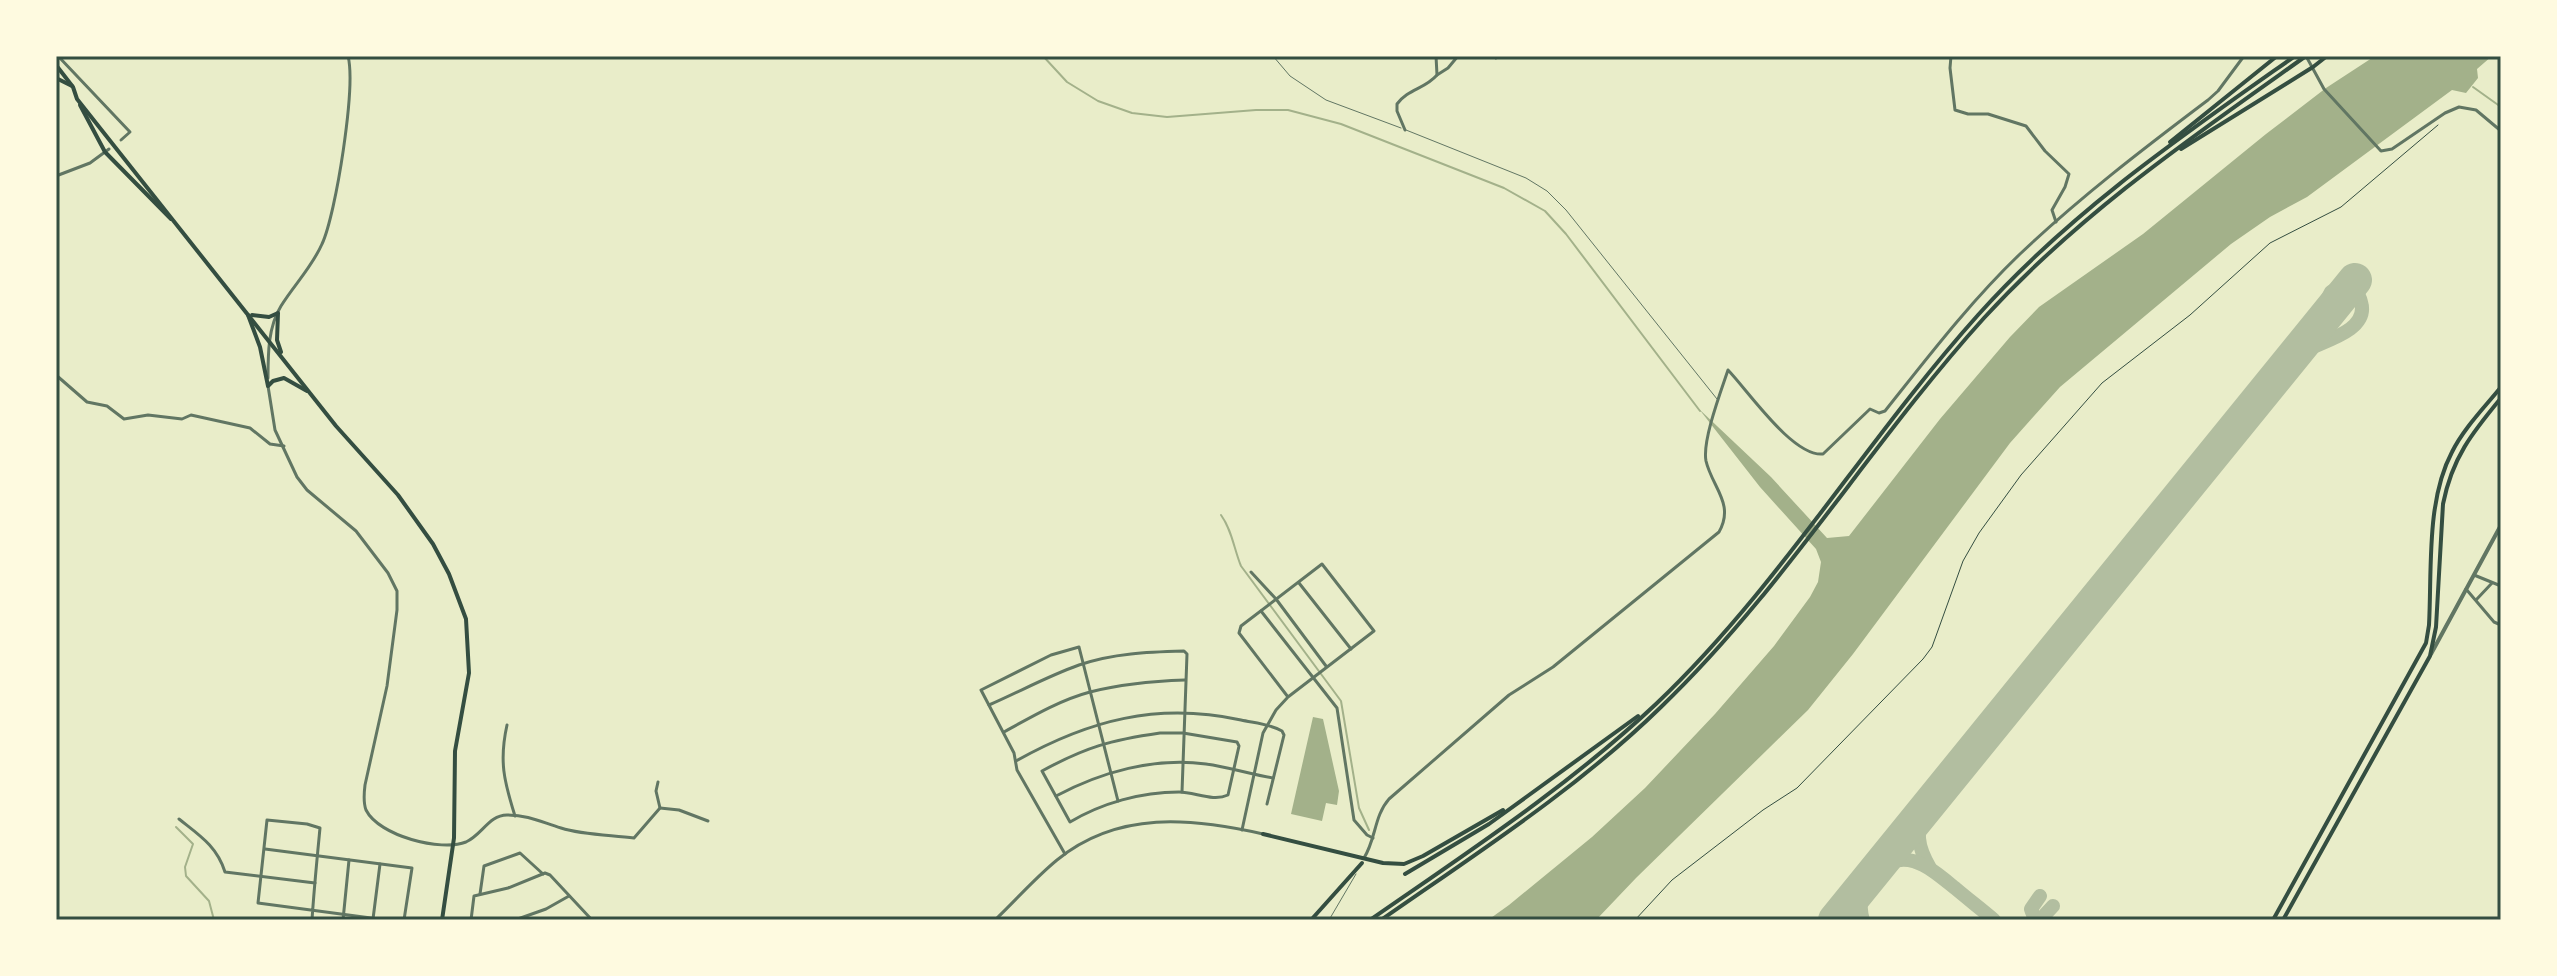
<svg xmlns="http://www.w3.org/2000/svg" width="2557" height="976" font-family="Merriweather,serif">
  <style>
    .water { fill: #a3b18a }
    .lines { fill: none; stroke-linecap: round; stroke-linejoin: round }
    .stream { stroke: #a3b18a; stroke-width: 2 }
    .taxiway { stroke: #b2bea0; stroke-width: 14 }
    .runway { stroke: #b2bea0; stroke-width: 34 }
    .path { stroke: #344e41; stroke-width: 1 }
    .service { stroke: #617663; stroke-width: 1 }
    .minor { stroke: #617663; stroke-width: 3 }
    .tertiary { stroke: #617663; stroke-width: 4 }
    .secondary { stroke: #344e41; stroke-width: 4 }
    .neatline { fill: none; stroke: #344e41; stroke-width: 3 }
  </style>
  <rect width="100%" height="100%" fill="#e9edc9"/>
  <!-- water -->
  <g class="water">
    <polygon points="2375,56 2492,56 2477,69 2478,78 2466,93 2452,90 2307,197 2270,217 2231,244 2060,387 2010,443 1853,654 1808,710 1636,878 1596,920 1488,920 1509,905 1592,837 1645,788 1715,714 1774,646 1810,597 1818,582 1821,562 1816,549 1760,487 1699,409 1771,477 1827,538 1849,536 1940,419 2010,337 2039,307 2143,234 2266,134 2326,88"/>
    <polygon points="1313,717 1323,719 1339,791 1337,805 1326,803 1322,821 1291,814"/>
  </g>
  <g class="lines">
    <!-- stream -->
    <g class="stream">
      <polyline points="1043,56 1067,82 1098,101 1132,113 1167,117 1256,110 1288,110 1341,124 1504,188 1545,211 1566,234 1700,411"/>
      <polyline points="2473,87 2501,107"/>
      <path d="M 1221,515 C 1232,530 1234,549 1241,566 L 1341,701 L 1359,808 L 1369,830"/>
      <polyline points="176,827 193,844 185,867 186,876 209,901 214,920"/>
    </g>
    <!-- taxiway -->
    <g class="taxiway">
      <path d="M 2287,364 C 2292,359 2295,355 2302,352 C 2319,342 2370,332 2361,302 C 2359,293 2352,287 2344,284 L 2331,292 L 2308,338"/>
      <path d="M 1926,808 C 1915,831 1917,846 1930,868"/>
      <path d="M 1863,920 C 1858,904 1861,886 1873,874 C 1904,844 1929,867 1955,888 C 1968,899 1981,909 1994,920"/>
      <polyline points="2035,920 2031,909 2040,896"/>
      <polyline points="2040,920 2053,906"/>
    </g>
    <!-- runway -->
    <polyline class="runway" points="1835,920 2355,280"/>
    <!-- path -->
    <g class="path">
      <polyline points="2499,77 2501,68"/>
      <polyline points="1635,920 1672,880 1763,810 1797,788 1923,659 1932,647 1963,561 1979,533 2021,475 2102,383 2190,315 2270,243 2341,207 2438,125"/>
    </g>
    <!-- service -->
    <g class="service">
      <polyline points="1273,56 1290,76 1326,100 1401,128"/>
      <polyline points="1406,130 1526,178 1547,191 1566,210 1717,399"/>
      <polyline points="1329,920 1356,874"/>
    </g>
    <!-- minor -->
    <g class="minor">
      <polyline points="58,56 130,132 121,140"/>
      <polyline points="1495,56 1496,58"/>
      <polyline points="1951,56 1950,68 1955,110 1968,114 1988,114 2026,126 2045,151 2069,174 2065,187 2052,210 2056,222"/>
      <polyline points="2306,56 2324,89 2381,151 2392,149 2445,113 2459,107 2476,110 2501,131"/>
      <polyline points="1437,75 1448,68 1458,56"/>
      <path d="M 1405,130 L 1397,111 L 1397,104 C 1408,89 1425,89 1437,75 L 1436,56"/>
      <polyline points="56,176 90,163 109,149"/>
      <polyline points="56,375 87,402 107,406 124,419 148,415 182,419 191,415 250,428 270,444 284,446"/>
      <path d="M 268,378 C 268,354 268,327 281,306 C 294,285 312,267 322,244 C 336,214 356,87 348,56"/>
      <path d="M 268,386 L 275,430 L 297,477 L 307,490 L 356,531 L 388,573 L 397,591 L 397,610 L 387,686 L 365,785 C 364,793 363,802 366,810 C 379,836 441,852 466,842 C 482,835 489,815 507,815 C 529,815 541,822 561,828 C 583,835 611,835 634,838 L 660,808 L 656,791 L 658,782"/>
      <polyline points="1251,572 1276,599 1326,666"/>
      <polyline points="2474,575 2501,586"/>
      <polyline points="1299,583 1351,649"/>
      <polyline points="2466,589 2494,622 2501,625"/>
      <polyline points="2476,600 2492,583"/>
      <polyline points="1261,611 1337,708 1354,820 1367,835 1373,838"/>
      <path d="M 989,705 C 1019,692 1048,676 1079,665 C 1113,653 1149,652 1184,651 L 1187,654 L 1182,792"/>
      <path d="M 507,725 C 499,761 504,781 515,816"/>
      <path d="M 1004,732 C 1031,717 1060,700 1090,692 C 1121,684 1154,681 1185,680"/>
      <path d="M 1160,733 L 1183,733 L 1237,742 L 1239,746 L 1228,795 C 1213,802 1195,792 1179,792 C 1141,792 1102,803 1070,822 L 1042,771 C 1086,747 1111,740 1160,733 Z"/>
      <path d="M 1016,761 C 1089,720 1157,702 1241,720 C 1255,723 1270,724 1282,731 L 1284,735 L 1267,804"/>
      <path d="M 1056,796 C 1101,772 1154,757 1206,764 C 1228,767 1250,774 1273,778"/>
      <polyline points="660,808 679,810 708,821"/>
      <path d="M 179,819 C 199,835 217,846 225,872 L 315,883"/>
      <polyline points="1242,830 1263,733 1276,710 1288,697 1374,631 1322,564 1241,626 1239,633 1288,697"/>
      <polyline points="265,849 412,868 404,920"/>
      <polyline points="1065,854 1017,770 1014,753 981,690 1051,655 1079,647 1118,801"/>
      <path d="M 1364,858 C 1376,839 1374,816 1389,799 L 1509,695 L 1553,667 L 1719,532 C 1735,504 1712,487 1706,461 C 1702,441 1721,391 1728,370 C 1749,392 1793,457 1823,454 L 1870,409 L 1879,413 L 1885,411 C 1928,357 1970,302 2020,254 C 2079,198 2143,149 2208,100 L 2218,91 L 2244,56"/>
      <polyline points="480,894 484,866 520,853 543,874"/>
      <polyline points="373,919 380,864"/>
      <path d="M 312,920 C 314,889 317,859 320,828 L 307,824 L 267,820 L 258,903 L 386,920"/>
      <polyline points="343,920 349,860"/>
      <polyline points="471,920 474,896 508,888 545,873 550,875 592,920"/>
      <polyline points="515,920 546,909 569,896"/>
      <path d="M 995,920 C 1016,900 1035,878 1057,860 C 1118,810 1192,818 1263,834"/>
      <polyline points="2501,920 2501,919"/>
    </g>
    <!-- tertiary -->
    <polyline class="tertiary" points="2431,654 2501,525"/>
    <!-- secondary -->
    <g class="secondary">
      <polyline points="56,65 73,87 77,99 336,426 398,495 433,544 449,574 466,619 469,673 455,751 454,838 442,920"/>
      <polyline points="56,78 72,86"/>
      <polyline points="80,105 105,152 171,219"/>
      <polyline points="2170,142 2277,56"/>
      <polyline points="2181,149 2313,67 2327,56"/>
      <polyline points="248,315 260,347 268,386 273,381 284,378 307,391"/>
      <polyline points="252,315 269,317 278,313 277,340 281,352"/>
      <polyline points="1263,834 1383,863 1404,864 1423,856 1503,810"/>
      <polyline points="1405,874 1489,824 1638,716"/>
      <polyline points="1311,920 1362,863"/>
      <path d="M 1370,920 C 1468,852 1569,786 1656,704 C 1778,588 1866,440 1978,315 C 2070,212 2183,135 2295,56"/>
      <path d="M 1381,920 C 1477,853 1577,789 1661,707 C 1783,590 1871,443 1984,318 C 2079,214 2192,137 2306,56"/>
      <path d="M 2273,920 L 2426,643 L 2429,625 C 2432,570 2426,501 2452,452 C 2464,428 2484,408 2501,387"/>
      <path d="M 2283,920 L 2430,656 L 2436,627 L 2443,504 C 2452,458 2472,433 2501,398"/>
    </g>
  </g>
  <!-- border -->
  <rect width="2557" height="976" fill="none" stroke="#fefae0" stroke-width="116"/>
  <rect x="58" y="58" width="2441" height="860" class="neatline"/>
</svg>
